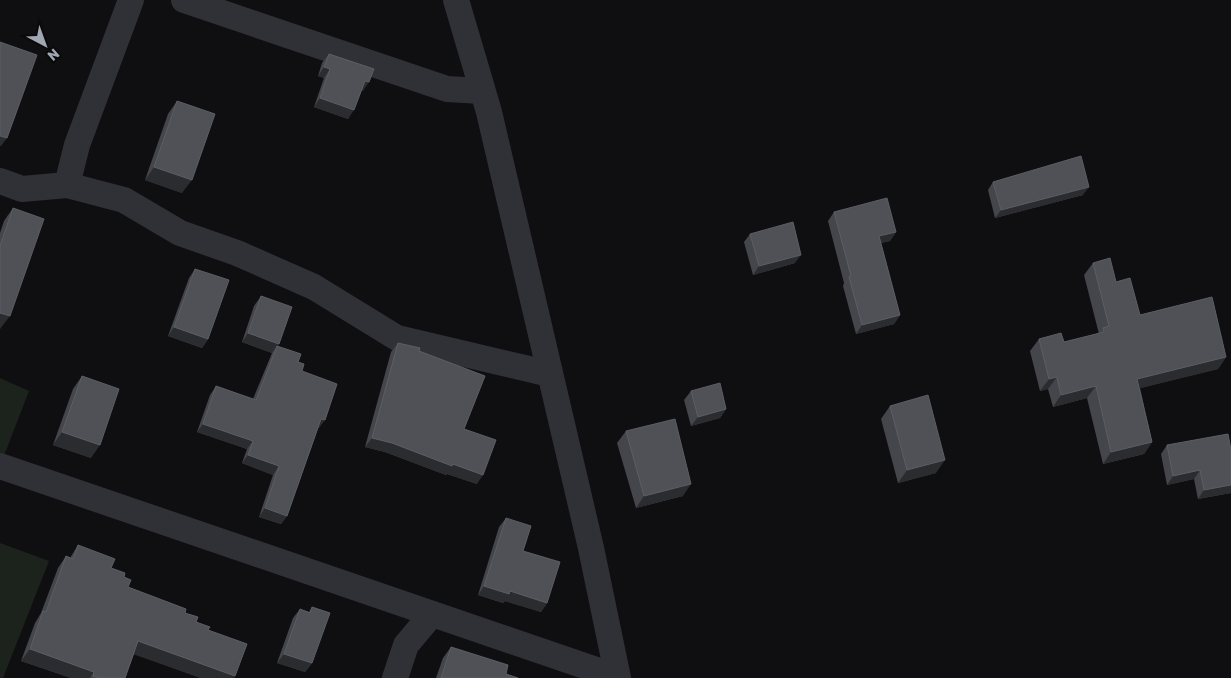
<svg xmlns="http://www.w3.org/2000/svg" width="1231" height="678" font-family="Rubik,sans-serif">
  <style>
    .green { fill: #1c231c }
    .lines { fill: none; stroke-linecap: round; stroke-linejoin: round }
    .minor { stroke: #303136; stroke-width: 26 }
    .wall { fill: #45464c }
    .shaded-wall { fill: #2b2c30 }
    .building { fill: #4f5157; stroke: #5b5e65 }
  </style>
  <rect width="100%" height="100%" fill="#0f0f11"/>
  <!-- green -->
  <g class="green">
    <polygon points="0,378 29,391 0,466"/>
    <polygon points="0,543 49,561 3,678 0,678"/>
  </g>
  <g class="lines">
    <!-- minor -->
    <g class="minor">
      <polyline points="184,0 447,89 482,91"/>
      <polyline points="456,0 489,112 591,548 618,678"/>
      <polyline points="0,181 22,189 67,185 124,200 180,233 237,253 314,287 397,338 550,374"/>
      <polyline points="67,185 77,145 131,0"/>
      <polyline points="0,466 617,677"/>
      <polyline points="395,678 406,645 432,614"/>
    </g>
  </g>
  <!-- wall -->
  <g class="wall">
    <polygon points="329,54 363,91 361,91 348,119 314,107 324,78 318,76 322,63"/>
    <polygon points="177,101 182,193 145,180 168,114"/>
    <polygon points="993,182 1083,195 995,218 988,190"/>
    <polygon points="13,208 0,329 0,233 4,221"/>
    <polygon points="834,212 896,232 890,241 881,243 900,315 894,324 856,334 843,286 844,283 828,221"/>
    <polygon points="750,234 795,263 753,275 744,242"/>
    <polygon points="1093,263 1116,282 1140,315 1226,357 1218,369 1140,388 1152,442 1144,454 1103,464 1087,398 1053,407 1048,389 1040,391 1030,351 1039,339 1064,342 1099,334 1084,275"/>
    <polygon points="195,269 208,339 202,348 168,336 189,278"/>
    <polygon points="261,296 277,346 298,362 302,371 319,428 318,428 287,516 281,524 259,517 273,475 242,463 247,449 197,432 210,395 216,386 253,399 272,353 242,342 254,306"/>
    <polygon points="398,343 419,351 464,429 477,484 447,474 446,475 385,452 365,447 391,352"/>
    <polygon points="82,376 91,458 53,445 73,389"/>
    <polygon points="691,391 726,409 720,418 691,426 684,400"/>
    <polygon points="890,406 936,473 898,483 881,419"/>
    <polygon points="626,431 683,496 636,508 617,443"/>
    <polygon points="1167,445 1231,493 1198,499 1194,479 1167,485 1161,454"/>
    <polygon points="506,518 523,551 547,603 541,612 505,601 503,603 478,595 499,527"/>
    <polygon points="78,545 124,577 128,587 185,613 196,622 208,630 234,678 201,678 134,654 125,678 71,678 21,661 35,623 41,613 58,568 66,556 70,558"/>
    <polygon points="312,607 312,663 305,672 277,663 293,618 300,609 309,612"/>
    <polygon points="451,647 506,674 518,678 436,678 443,658"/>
  </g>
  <!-- shaded-wall -->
  <g class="shaded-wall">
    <polygon points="324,67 330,69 324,78 318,76"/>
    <polygon points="365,81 369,82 363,91 359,90"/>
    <polygon points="320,98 354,110 348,119 314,107"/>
    <polygon points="0,136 7,138 1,146 0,146"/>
    <polygon points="154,167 192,180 182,193 145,180"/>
    <polygon points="1089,187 1083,195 995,218 1001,210"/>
    <polygon points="896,232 890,241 873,245 879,236"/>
    <polygon points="801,255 795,263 753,275 759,266"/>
    <polygon points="0,313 10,316 0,329"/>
    <polygon points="900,315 894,324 856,334 862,325"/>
    <polygon points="174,327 208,339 202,348 168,336"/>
    <polygon points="248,333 279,344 272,353 242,342"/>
    <polygon points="1226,357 1218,369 1129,391 1137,379"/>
    <polygon points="1057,377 1048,389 1040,391 1049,379"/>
    <polygon points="1096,386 1087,398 1053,407 1061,395"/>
    <polygon points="726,409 720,418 691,426 698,417"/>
    <polygon points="321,419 325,420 319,428 315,427"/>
    <polygon points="203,424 253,441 247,449 197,432"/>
    <polygon points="62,432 100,445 91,458 53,445"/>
    <polygon points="372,438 392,443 483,475 477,484 447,474 446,475 385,452 365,447"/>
    <polygon points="1152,442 1144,454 1103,464 1111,452"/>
    <polygon points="248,455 279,466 273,475 242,463"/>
    <polygon points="945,460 936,473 898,483 907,470"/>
    <polygon points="1200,470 1194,479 1167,485 1173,476"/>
    <polygon points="691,484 683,496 636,508 644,496"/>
    <polygon points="1231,485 1231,493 1198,499 1204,490"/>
    <polygon points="265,508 287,516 281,524 259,517"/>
    <polygon points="484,586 510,591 547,603 541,612 505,601 503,603 478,595"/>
    <polygon points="138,641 235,676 234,678 201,678 130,653"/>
    <polygon points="30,649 94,672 90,678 71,678 21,661"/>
    <polygon points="284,654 312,663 305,672 277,663"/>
  </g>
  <!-- building -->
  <g class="building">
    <polygon points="0,42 37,55 7,138 0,136"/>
    <polygon points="329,54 374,69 369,82 365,81 354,110 320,98 330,69 324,67"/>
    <polygon points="177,101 215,114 192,180 154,167"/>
    <polygon points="1081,156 1089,187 1001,210 993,182"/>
    <polygon points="887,198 896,232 879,236 900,315 862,325 849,277 851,276 834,212"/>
    <polygon points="13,208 44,219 10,316 0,313 0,246"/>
    <polygon points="793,222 801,255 759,266 750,234"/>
    <polygon points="1110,258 1116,282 1130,278 1140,315 1212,297 1226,357 1137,379 1152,442 1111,452 1096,386 1061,395 1057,377 1049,379 1039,339 1061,333 1064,342 1104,332 1103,328 1109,326 1093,263"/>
    <polygon points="195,269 229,280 208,339 174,327"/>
    <polygon points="261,296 292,307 279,344 248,333"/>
    <polygon points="398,343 420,348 419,351 485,376 464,429 496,440 483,475 453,464 452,466 392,443 372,438"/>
    <polygon points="277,346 301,354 298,362 304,364 302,371 337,384 325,420 321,419 287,516 265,508 279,466 248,455 253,441 203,424 216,386 256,400"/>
    <polygon points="82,376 119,389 100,445 62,432"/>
    <polygon points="720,383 726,409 698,417 691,391"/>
    <polygon points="928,395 945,460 907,470 890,406"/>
    <polygon points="675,419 691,484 644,496 626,431"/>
    <polygon points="1228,434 1231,450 1231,485 1204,490 1200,470 1173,476 1167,445"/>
    <polygon points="506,518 531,526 523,551 560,562 547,603 510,591 509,594 484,586"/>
    <polygon points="78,545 115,559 111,568 125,573 124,577 131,580 128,587 186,609 185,613 198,617 196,622 210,627 208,630 247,644 235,676 138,641 125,678 99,678 93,676 94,672 30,649 43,611 46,612 66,556 73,559"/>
    <polygon points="312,607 330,613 312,663 284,654 300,609 310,613"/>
    <polygon points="451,647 508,665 506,674 518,678 441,678"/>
  </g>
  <!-- north arrow -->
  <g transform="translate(45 45) rotate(139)" stroke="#0a0a0b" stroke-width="4" paint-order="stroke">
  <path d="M0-4L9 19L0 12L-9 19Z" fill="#a0a6b2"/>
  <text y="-8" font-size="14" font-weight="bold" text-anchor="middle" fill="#a0a6b2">N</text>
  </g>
</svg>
